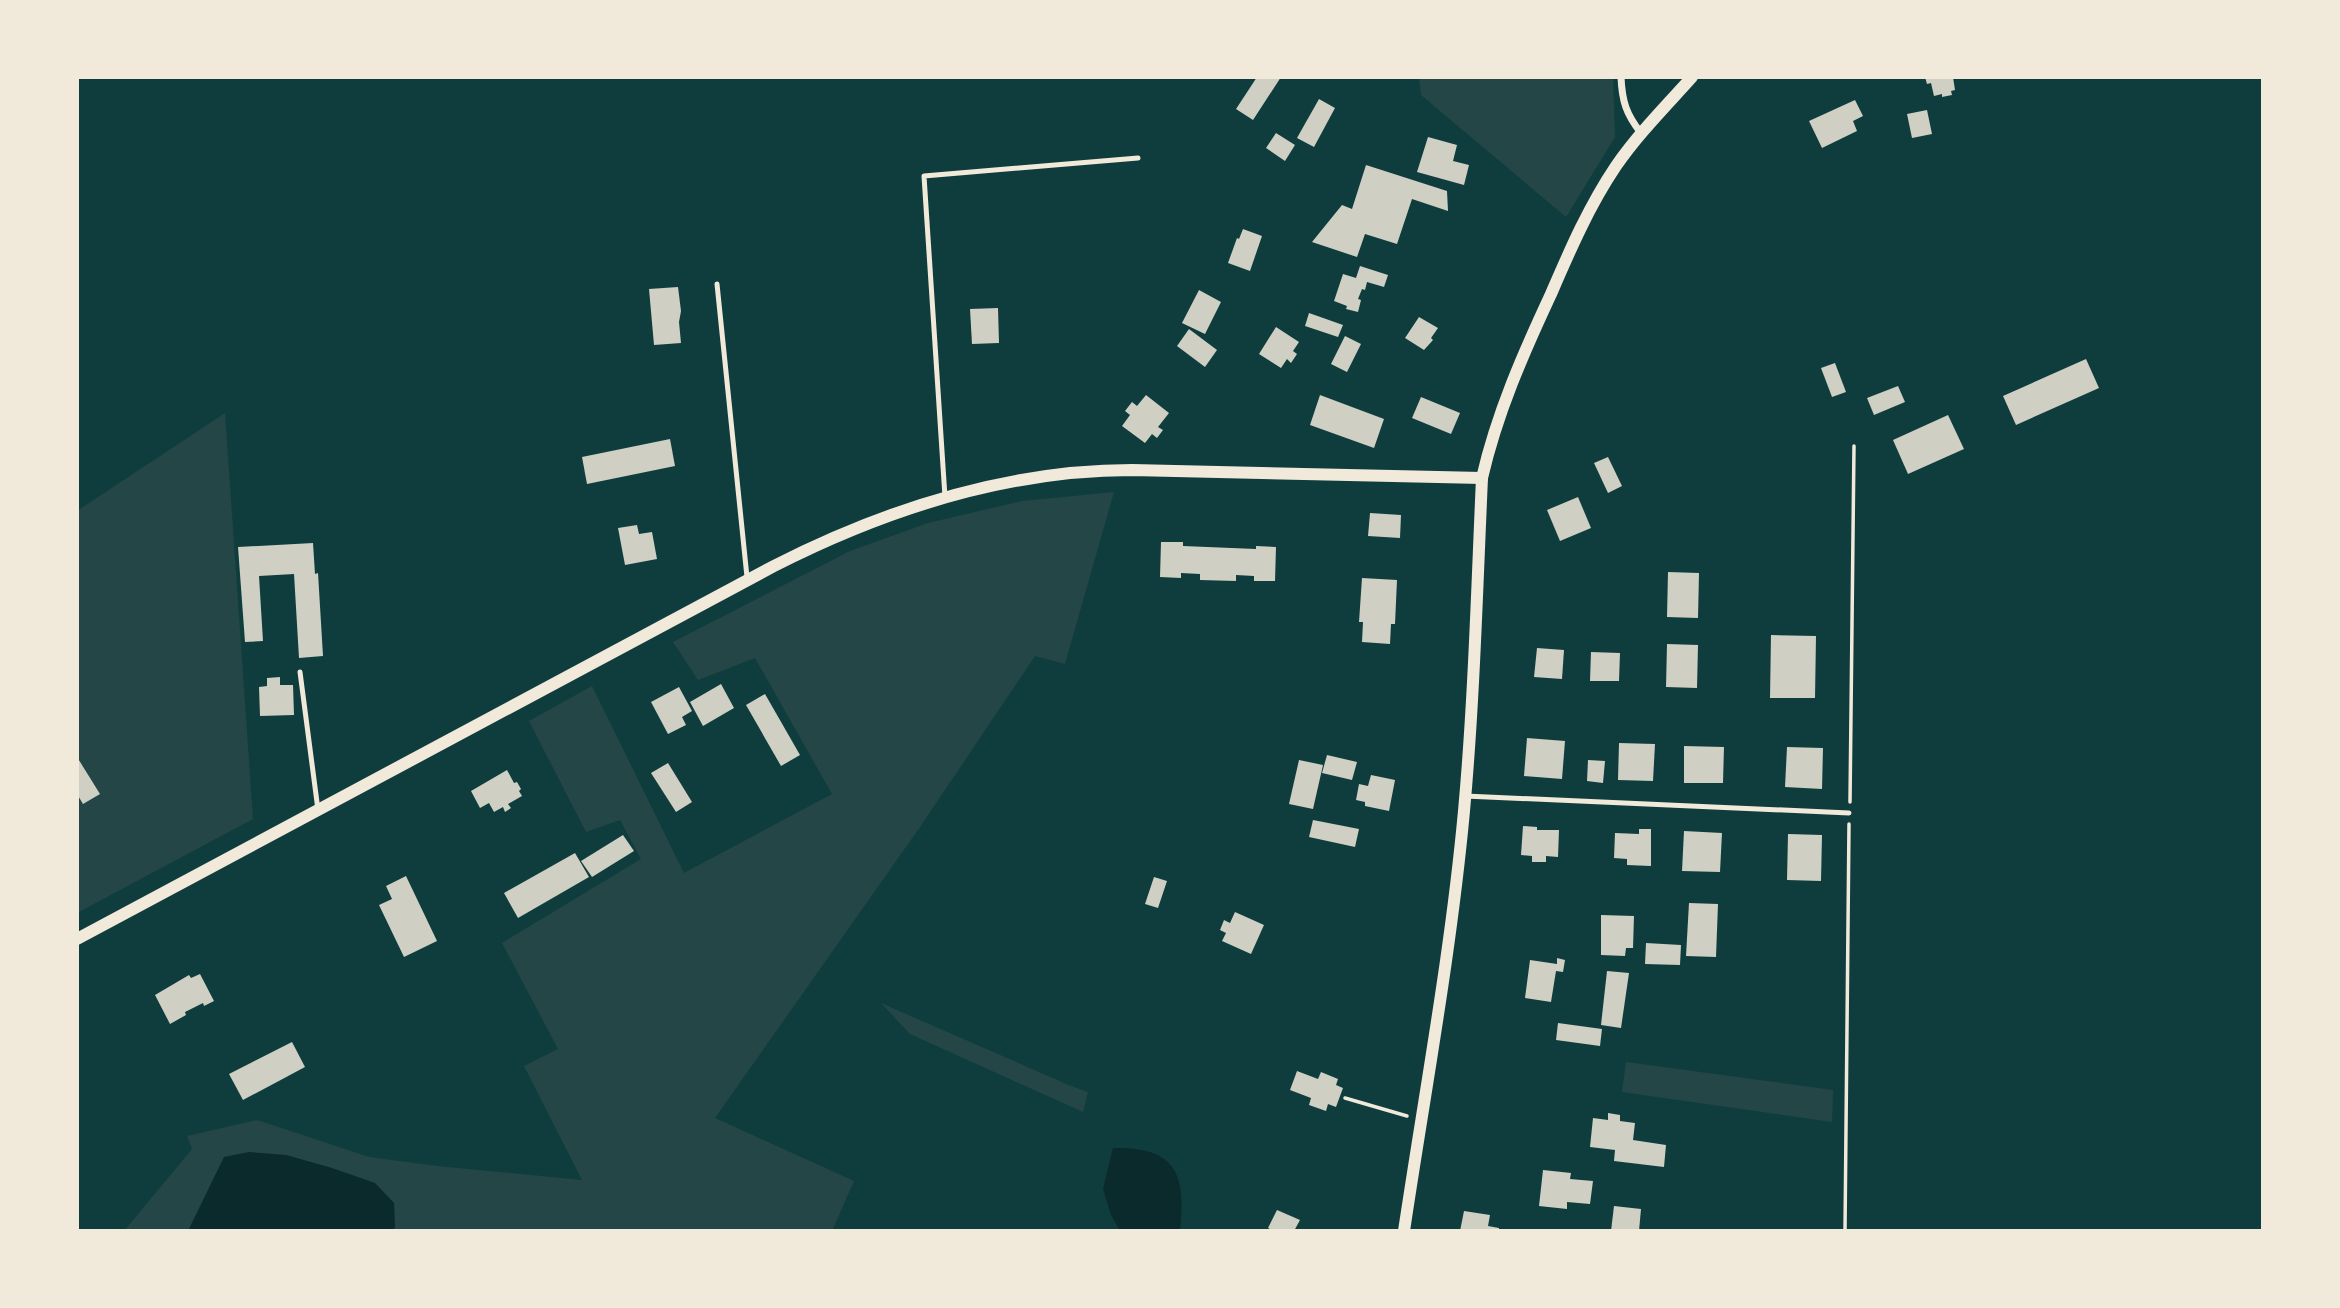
<svg xmlns="http://www.w3.org/2000/svg" width="2340" height="1308" font-family="'Exo 2',sans-serif">
  <style>
    .green { fill: #244646 }
    .water { fill: #0a2a2b }
    .building { fill: #cfcfc3 }
    .lines { fill: none; stroke-linecap: round; stroke-linejoin: round }
    .path { stroke: #f1e9da; stroke-width: 3.5 }
    .service { stroke: #f1e9da; stroke-width: 5 }
    .minor { stroke: #f1e9da; stroke-width: 7 }
    .tertiary { stroke: #f1e9da; stroke-width: 12 }
  </style>
  <rect width="100%" height="100%" fill="#0f3d3e"/>
  <!-- green -->
  <g class="green">
    <polygon points="1419,77 1613,77 1615,137 1566,217 1421,95"/>
    <polygon points="225,413 253,819 77,913 77,511"/>
    <polygon points="1114,492 1065,664 1035,656 920,827 715,1118 854,1181 832,1231 124,1231 192,1149 187,1136 257,1120 369,1157 437,1166 582,1180 524,1066 558,1049 502,943 641,859 620,820 586,832 529,721 592,686 684,873 832,794 755,658 698,680 673,642 850,551 928,523 1022,501"/>
    <polygon points="881,1003 1071,1086 1088,1092 1083,1112 910,1034"/>
    <polygon points="1626,1062 1833,1090 1832,1122 1622,1092"/>
  </g>
  <!-- water -->
  <g class="water">
    <path d="M 1113,1148 C 1176,1147 1186,1173 1180,1231 L 1120,1231 L 1111,1215 L 1103,1189 Z"/>
    <polygon points="249,1152 286,1155 332,1168 375,1183 394,1203 395,1227 393,1231 188,1231 224,1157"/>
  </g>
  <!-- building -->
  <g class="building">
    <polygon points="1257,77 1281,77 1253,120 1236,109"/>
    <polygon points="1925,77 1953,77 1955,90 1951,91 1952,95 1942,97 1942,94 1934,96 1931,83 1927,84"/>
    <polygon points="1319,99 1335,108 1314,147 1297,138"/>
    <polygon points="1855,100 1863,116 1853,121 1857,131 1822,148 1809,121"/>
    <polygon points="1927,110 1932,134 1912,138 1907,114"/>
    <polygon points="1276,133 1295,145 1285,161 1266,148"/>
    <polygon points="1428,137 1457,145 1453,161 1469,165 1464,185 1417,172"/>
    <polygon points="1366,165 1447,191 1448,211 1412,199 1397,244 1365,234 1357,257 1312,242 1342,205 1352,209"/>
    <polygon points="1243,229 1262,236 1250,271 1228,263 1237,238 1239,239"/>
    <polygon points="1360,266 1388,275 1384,287 1367,282 1365,290 1362,289 1358,299 1361,300 1358,312 1346,309 1347,306 1334,301 1343,274 1356,278"/>
    <polygon points="678,287 681,311 679,322 681,343 654,345 649,289"/>
    <polygon points="1199,290 1221,302 1205,334 1182,323"/>
    <polygon points="998,308 999,343 972,344 970,309"/>
    <polygon points="1309,313 1343,325 1338,337 1305,326"/>
    <polygon points="1419,317 1438,328 1431,338 1433,340 1424,350 1405,338"/>
    <polygon points="1276,327 1299,342 1293,351 1297,354 1291,363 1287,359 1281,368 1259,354"/>
    <polygon points="1189,329 1217,350 1205,367 1177,346"/>
    <polygon points="1345,336 1361,344 1347,372 1331,364"/>
    <polygon points="2086,359 2099,388 2016,425 2003,396"/>
    <polygon points="1835,363 1846,392 1832,397 1821,368"/>
    <polygon points="1898,386 1905,402 1874,415 1867,398"/>
    <polygon points="1146,395 1169,413 1158,427 1163,430 1157,438 1152,434 1145,443 1122,426 1130,415 1125,411 1132,402 1137,406"/>
    <polygon points="1320,395 1384,419 1374,448 1310,425"/>
    <polygon points="1421,397 1460,413 1451,434 1412,418"/>
    <polygon points="1948,415 1964,449 1908,474 1893,440"/>
    <polygon points="670,439 675,466 587,484 582,457"/>
    <polygon points="1608,457 1622,486 1608,493 1594,463"/>
    <polygon points="1578,497 1591,528 1560,541 1547,510"/>
    <polygon points="1370,513 1401,515 1400,538 1368,536"/>
    <polygon points="637,525 639,534 652,532 657,559 625,565 618,528"/>
    <polygon points="1161,542 1183,542 1183,546 1256,549 1256,546 1276,547 1275,581 1254,581 1254,576 1236,575 1236,581 1200,580 1200,574 1181,573 1181,578 1160,577"/>
    <polygon points="313,543 315,574 318,573 323,656 299,658 294,574 259,576 263,641 245,642 238,547"/>
    <polygon points="1668,572 1699,573 1698,618 1667,617"/>
    <polygon points="1362,578 1397,580 1395,624 1391,624 1390,644 1362,642 1363,622 1359,622"/>
    <polygon points="1771,635 1816,636 1815,698 1770,698"/>
    <polygon points="1667,644 1698,645 1697,688 1666,687"/>
    <polygon points="1537,648 1564,650 1562,679 1534,677"/>
    <polygon points="1591,652 1620,653 1619,681 1590,681"/>
    <polygon points="280,677 280,685 293,685 294,715 260,716 259,687 267,686 267,678"/>
    <polygon points="721,684 734,708 703,726 690,702"/>
    <polygon points="679,687 692,711 682,717 686,725 668,734 651,702"/>
    <polygon points="765,694 800,755 781,766 746,705"/>
    <polygon points="1527,738 1565,741 1562,779 1524,776"/>
    <polygon points="1619,743 1655,744 1653,781 1618,780"/>
    <polygon points="1684,746 1724,747 1723,783 1684,783"/>
    <polygon points="1787,747 1823,748 1822,789 1785,787"/>
    <polygon points="1327,755 1357,762 1352,780 1322,773"/>
    <polygon points="77,757 100,794 83,804 77,794"/>
    <polygon points="1299,760 1323,765 1313,809 1289,804"/>
    <polygon points="1588,760 1605,761 1603,783 1587,781"/>
    <polygon points="668,763 692,802 676,812 651,773"/>
    <polygon points="507,770 514,783 517,782 521,789 519,791 522,796 508,804 511,808 505,812 503,807 494,812 489,803 480,808 471,791"/>
    <polygon points="1371,775 1395,780 1389,811 1365,806 1365,802 1356,800 1359,784 1368,786"/>
    <polygon points="1313,820 1359,829 1355,847 1309,837"/>
    <polygon points="1523,826 1537,827 1537,830 1559,830 1558,857 1546,856 1546,862 1532,862 1532,856 1521,855"/>
    <polygon points="1639,829 1651,829 1651,866 1627,865 1627,859 1614,858 1615,833 1639,834"/>
    <polygon points="1684,831 1722,833 1720,872 1682,871"/>
    <polygon points="1788,834 1822,835 1821,881 1787,880"/>
    <polygon points="623,835 634,851 592,877 581,861"/>
    <polygon points="575,853 589,877 518,918 504,893"/>
    <polygon points="406,876 437,941 404,957 379,905 392,899 386,886"/>
    <polygon points="1154,877 1167,881 1158,908 1145,904"/>
    <polygon points="1689,903 1718,904 1716,957 1686,956"/>
    <polygon points="1235,912 1264,925 1251,954 1222,941 1226,933 1220,930 1224,920 1230,923"/>
    <polygon points="1601,915 1634,916 1633,948 1626,948 1625,956 1601,955"/>
    <polygon points="1646,943 1681,945 1680,965 1645,964"/>
    <polygon points="1557,958 1565,960 1563,972 1556,971 1551,1002 1525,998 1530,960 1557,964"/>
    <polygon points="1607,971 1629,973 1621,1028 1601,1025"/>
    <polygon points="200,974 214,1001 204,1006 203,1003 185,1012 186,1015 170,1024 155,995 189,975 191,978"/>
    <polygon points="1558,1023 1602,1029 1600,1046 1556,1040"/>
    <polygon points="292,1042 305,1067 243,1100 229,1074"/>
    <polygon points="1297,1071 1318,1079 1321,1072 1338,1079 1336,1085 1343,1088 1336,1107 1328,1104 1326,1111 1309,1105 1311,1098 1290,1090"/>
    <polygon points="1608,1113 1620,1115 1620,1121 1635,1123 1633,1140 1666,1145 1664,1167 1614,1161 1615,1150 1590,1147 1593,1118 1608,1120"/>
    <polygon points="1543,1170 1571,1173 1570,1179 1593,1181 1590,1204 1567,1202 1567,1209 1539,1206"/>
    <polygon points="1614,1206 1641,1209 1639,1231 1611,1231"/>
    <polygon points="1277,1210 1300,1220 1294,1231 1274,1231 1268,1228"/>
    <polygon points="1464,1211 1490,1215 1488,1226 1499,1228 1499,1231 1460,1231"/>
  </g>
  <g class="lines">
    <!-- path -->
    <g class="path">
      <polyline points="1850,802 1854,446"/>
      <polyline points="1345,1098 1407,1116"/>
      <polyline points="1845,1231 1849,824"/>
    </g>
    <!-- service -->
    <g class="service">
      <polyline points="717,284 747,577"/>
      <polyline points="945,497 924,176 1138,158"/>
      <polyline points="300,672 318,810"/>
      <polyline points="1465,796 1849,813"/>
    </g>
    <!-- minor -->
    <path class="minor" d="M 1621,77 C 1622,101 1626,114 1641,133"/>
    <!-- tertiary -->
    <g class="tertiary">
      <path d="M 77,939 L 774,566 C 886,509 1006,470 1132,470 L 1482,478"/>
      <path d="M 1404,1231 C 1425,1091 1451,952 1464,811 C 1474,701 1477,589 1482,478 C 1497,413 1523,354 1551,294 C 1570,250 1589,206 1616,166 C 1638,134 1666,106 1692,77"/>
    </g>
  </g>
  <!-- border -->
  <rect width="2340" height="1308" fill="none" stroke="#f1e9da" stroke-width="158"/>
</svg>
